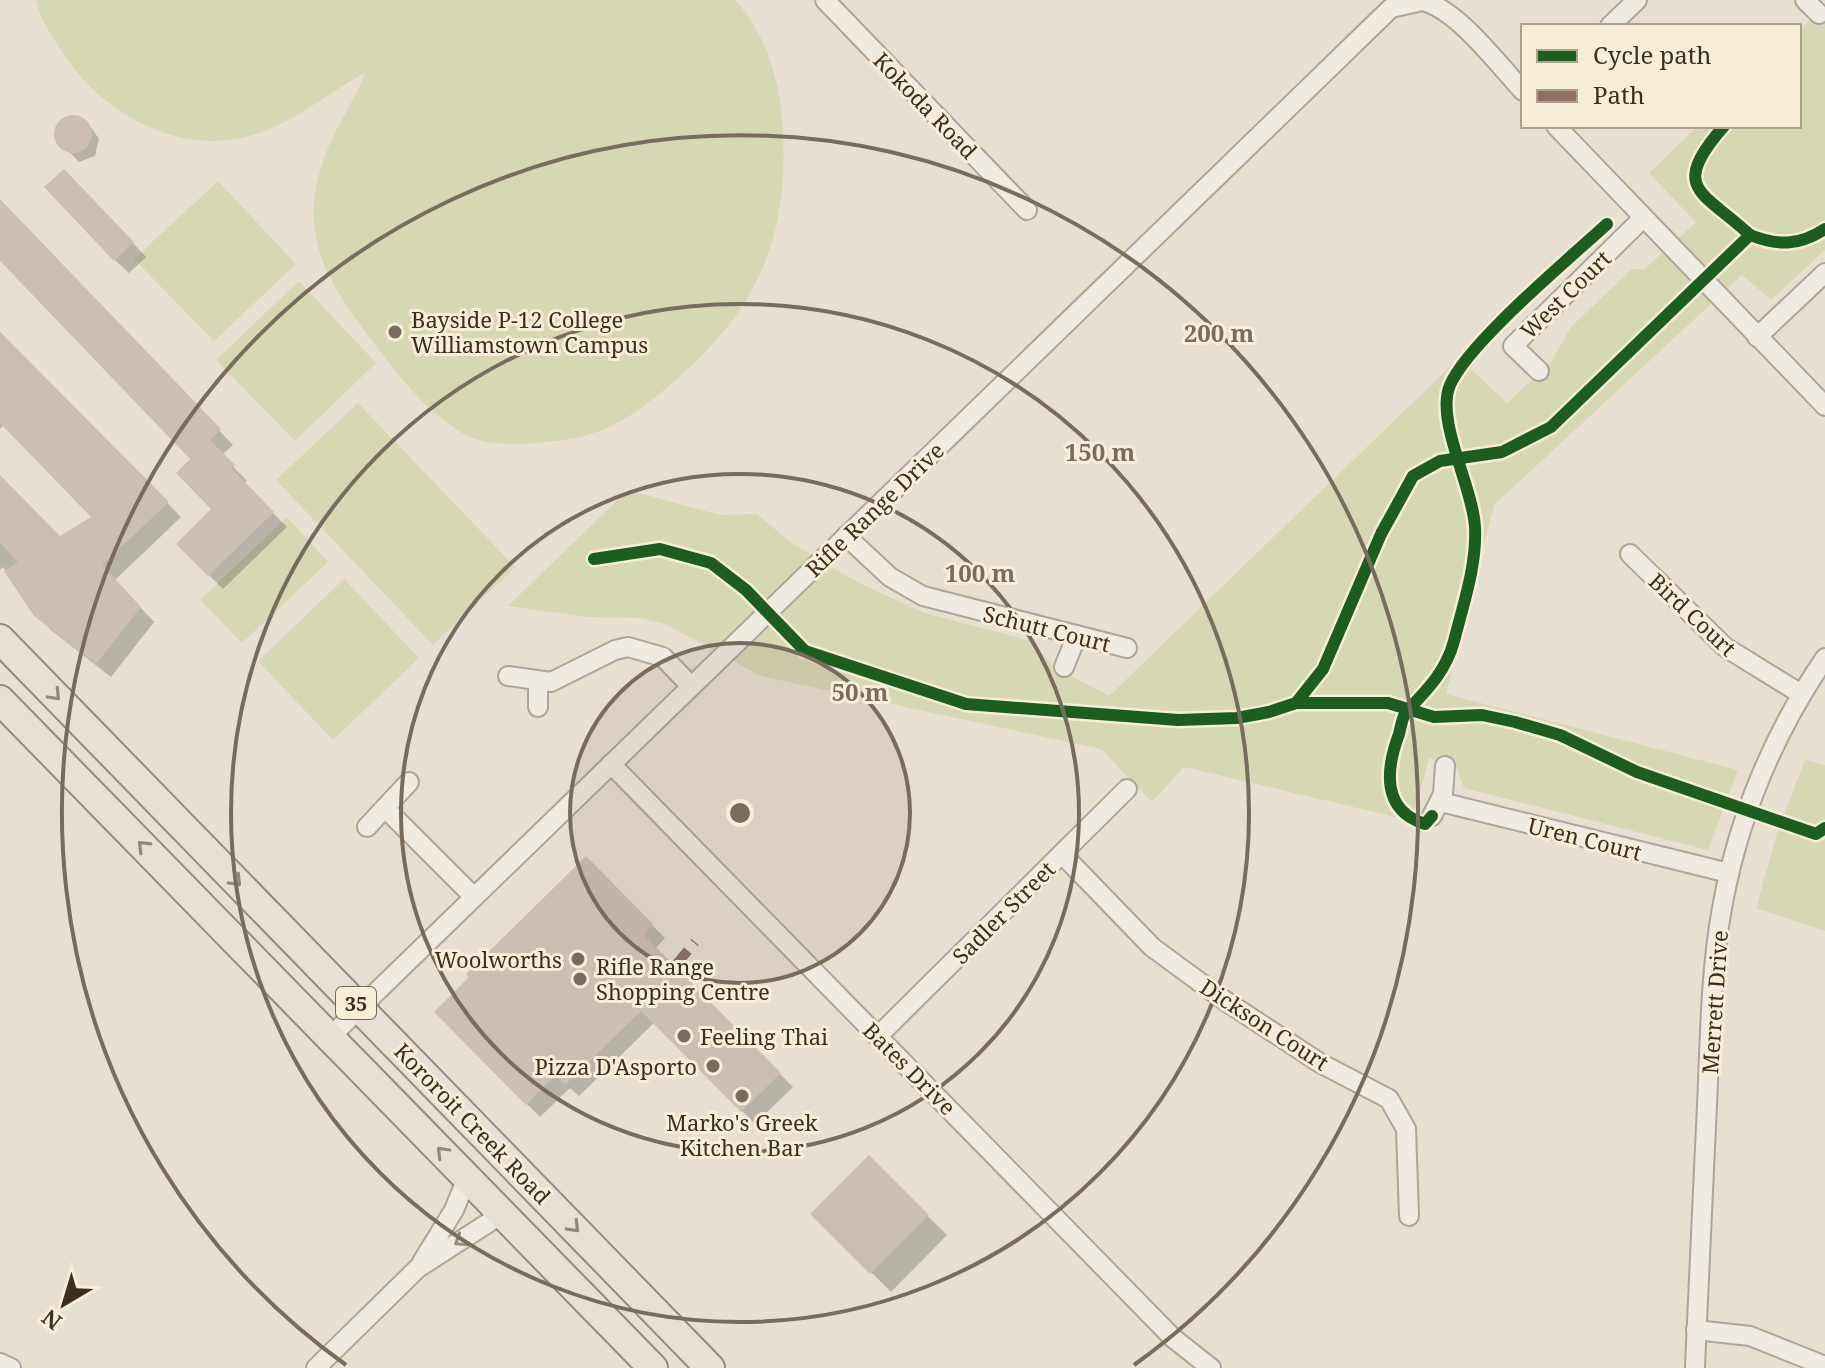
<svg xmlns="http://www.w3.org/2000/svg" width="1825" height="1368" font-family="'Noto Serif',serif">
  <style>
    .green { fill: #d6d7b3 }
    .shadow { fill: #0003 }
    .building { fill: #cbbfb2 }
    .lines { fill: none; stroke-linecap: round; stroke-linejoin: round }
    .street-casing { stroke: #ada599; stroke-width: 22 }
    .primary-casing { stroke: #928b80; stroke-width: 32 }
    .street { stroke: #efebe3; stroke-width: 18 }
    .primary { stroke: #e6e1d4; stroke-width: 28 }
    .quiet { stroke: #8d6e63; stroke-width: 10; stroke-dasharray: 20 10; stroke-linecap: butt }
    .cycleway-casing { stroke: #f7eed8; stroke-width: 17 }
    .cycleway { stroke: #1b5e20; stroke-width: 12 }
    .oneway { stroke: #92887a }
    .oneway2 { stroke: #968c82 }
    .ring { fill: none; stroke: #786c5e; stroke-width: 4 }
    .poi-dot { fill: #786c5e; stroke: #f7eed8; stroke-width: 3 }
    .labels { text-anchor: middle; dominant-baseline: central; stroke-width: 6; stroke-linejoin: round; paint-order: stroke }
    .shield { fill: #f7eed8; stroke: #756857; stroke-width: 2 }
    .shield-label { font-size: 20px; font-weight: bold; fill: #3d2e20 }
    .street-label { font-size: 22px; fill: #3d2e20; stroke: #f7eed8 }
    .poi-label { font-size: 22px; fill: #3d2e20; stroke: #f7eed8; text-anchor: start }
    .centre { fill: #786c5e; stroke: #f7eed8; stroke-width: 4 }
    .ring-label { font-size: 24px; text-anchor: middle; font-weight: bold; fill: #786c5e; stroke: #f7eed8; stroke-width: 6; stroke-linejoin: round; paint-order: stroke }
  </style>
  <rect width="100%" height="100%" fill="#e7e0d1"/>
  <!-- green -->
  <g class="green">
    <path d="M 36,0 L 735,0 C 768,36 781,85 783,133 C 788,245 754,313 670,385 C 628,420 603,437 547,442 C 525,445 491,446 470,437 C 433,419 403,381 379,350 C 329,284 294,237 326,153 C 337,125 355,99 366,72 C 324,95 285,131 236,139 C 163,151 92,104 57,44 C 48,29 39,17 36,0 Z"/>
    <polygon points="1825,5 1825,250 1771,300 1742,275 1494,505 1446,694 1738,770 1708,850 1464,788 1456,766 1429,758 1412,821 1184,767 1152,802 1101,749 761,676 665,624 640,618 587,617 508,606 628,490 720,515 757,514 790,542 859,583 925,613 1031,641 1055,667 1109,696 1459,358 1507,403 1551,362 1571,327 1632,269 1645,269 1696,222 1649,173 1698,126 1799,126 1799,31"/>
    <polygon points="218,181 296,264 214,341 134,259"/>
    <polygon points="299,281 376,363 295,441 216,360"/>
    <polygon points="358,403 515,567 433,645 276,480"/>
    <polygon points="287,517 328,562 242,643 200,600"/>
    <polygon points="344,579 419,658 333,740 258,661"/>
    <polygon points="1805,760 1825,765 1825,931 1756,908 1778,830"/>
  </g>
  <!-- shadow -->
  <g class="shadow">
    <polygon points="68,117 84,120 93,130 99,139 95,156 79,162 57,139 59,123"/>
    <polygon points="78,185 146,257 129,273 115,260"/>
    <polygon points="0,202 233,445 222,455 247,481 244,484 287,527 223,589 178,544 214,509 193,460 0,260"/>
    <polygon points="0,332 181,517 115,580 154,622 111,677 51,630 36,614 3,567 0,570 0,485 59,539 94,517 4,425 0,429"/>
    <polygon points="586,859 665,938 655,949 793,1087 755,1124 655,1022 579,1096 570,1088 540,1117 436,1012"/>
    <polygon points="869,1158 947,1235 891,1292 813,1214"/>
  </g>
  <!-- building -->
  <g class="building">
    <circle cx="73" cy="134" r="19"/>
    <polygon points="64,169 134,242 114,261 44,187"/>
    <polygon points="0,199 221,429 210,440 235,465 232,469 274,512 208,576 176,544 211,509 176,473 190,459 0,261"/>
    <polygon points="0,332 169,502 102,565 141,607 96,664 34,616 4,571 18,562 0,543 0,475 60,536 91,517 0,423"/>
    <polygon points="586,856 653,924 643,934 781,1073 741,1112 641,1011 565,1085 555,1076 526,1105 434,1012 469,977 466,974"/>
    <polygon points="869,1155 929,1215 870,1274 810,1214"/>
  </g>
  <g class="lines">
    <!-- street casing -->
    <g class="street-casing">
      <g id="street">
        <polyline points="825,0 1027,210"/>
        <polyline points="1805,0 1819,14"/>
        <path d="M 1426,2 C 1460,13 1498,64 1523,91"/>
        <polyline points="1610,26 1637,0"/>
        <polyline points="1556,126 1825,406"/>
        <polyline points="1757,337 1825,273"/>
        <polyline points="1539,371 1513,346 1643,218"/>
        <polyline points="846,536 890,577 923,596 1127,648"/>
        <polyline points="1630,554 1725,647 1801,694"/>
        <polyline points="1064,667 1077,635"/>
        <polyline points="508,676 551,682 615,650 628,647 663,657 691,686"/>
        <polyline points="538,707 538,682"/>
        <polyline points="611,764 1173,1338 1211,1368"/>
        <polyline points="1441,802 1729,873"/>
        <polyline points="385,808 473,896"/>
        <polyline points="1432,816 1443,794 1445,766"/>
        <polyline points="367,827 409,782"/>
        <polyline points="1062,854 1152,947 1224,1000 1320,1063 1389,1099 1406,1129 1409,1216"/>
        <polyline points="878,1036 1127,789"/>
        <polyline points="330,1037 1391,8 1427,0"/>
        <polyline points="422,1262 454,1210 467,1178"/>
        <polyline points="1696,1330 1750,1336 1825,1366"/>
        <polyline points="0,1363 11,1368"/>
        <polyline points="316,1368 418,1268 502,1214"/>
        <path d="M 1695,1368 C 1698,1287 1703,1206 1706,1126 C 1710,1054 1709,979 1722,908 C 1738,819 1774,733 1825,658"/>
      </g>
    </g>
    <!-- primary casing -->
    <g class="primary-casing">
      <g id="primary">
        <polyline points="0,639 710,1368"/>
        <polyline points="0,700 653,1368"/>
      </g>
    </g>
    <!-- street -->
    <use href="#street" class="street"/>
    <!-- primary -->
    <use href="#primary" class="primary"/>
    <!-- quiet -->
    <polyline class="quiet" points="675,966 695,942"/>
    <!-- cycleway casing -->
    <g class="cycleway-casing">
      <g id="cycleway">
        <path d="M 1724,126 C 1668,190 1703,191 1750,235"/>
        <path d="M 594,559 L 660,549 L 711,563 L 746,590 L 805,651 L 966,704 L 1178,720 L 1237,718 L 1269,712 L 1296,703 L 1323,669 L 1381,534 L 1413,476 L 1440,461 L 1502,452 L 1551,427 L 1750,235 C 1778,246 1799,246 1825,229"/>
        <polyline points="1296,703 1388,703 1434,717 1482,715 1515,722 1560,735 1637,772 1816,834 1825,828"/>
        <path d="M 1432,816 L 1425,824 C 1381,810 1386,769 1399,734 C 1401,727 1402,716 1407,711 C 1428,689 1446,671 1454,641 C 1463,605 1477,565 1475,527 C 1473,487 1435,420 1450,385 C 1468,343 1569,259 1607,224"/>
      </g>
    </g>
    <!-- cycleway -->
    <use href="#cycleway" class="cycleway"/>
  </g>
  <!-- one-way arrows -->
  <defs><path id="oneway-chevron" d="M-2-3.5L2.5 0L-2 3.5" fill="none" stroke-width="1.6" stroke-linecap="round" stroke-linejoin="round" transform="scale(2)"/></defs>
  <g class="oneway">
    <use href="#oneway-chevron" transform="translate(55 695) rotate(46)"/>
    <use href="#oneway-chevron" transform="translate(143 846) rotate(-135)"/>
    <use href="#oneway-chevron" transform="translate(236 881) rotate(46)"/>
    <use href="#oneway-chevron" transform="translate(442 1152) rotate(-134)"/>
    <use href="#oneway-chevron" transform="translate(574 1227) rotate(46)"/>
  </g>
  <use class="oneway2" href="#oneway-chevron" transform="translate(460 1241) rotate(147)"/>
  <!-- distance rings -->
  <circle cx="740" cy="813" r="170" fill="#786c5e" fill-opacity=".12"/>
  <g class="ring">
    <circle cx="740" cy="813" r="170"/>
    <circle cx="740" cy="813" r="339"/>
    <circle cx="740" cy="813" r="509"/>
    <path d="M346 1365A678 678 0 1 1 1134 1365"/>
  </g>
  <!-- markers -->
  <g class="poi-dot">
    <circle cx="395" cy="332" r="8"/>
    <circle cx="578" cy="959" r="8"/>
    <circle cx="580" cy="979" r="8"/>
    <circle cx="684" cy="1036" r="8"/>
    <circle cx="713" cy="1066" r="8"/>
    <circle cx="742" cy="1096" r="8"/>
  </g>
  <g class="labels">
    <!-- shield labels -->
    <rect class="shield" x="336" y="987" width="40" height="32" rx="6"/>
    <g class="shield-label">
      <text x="356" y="1003">35</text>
    </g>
    <!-- street labels -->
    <g class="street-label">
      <text transform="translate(926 105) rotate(46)">Kokoda Road</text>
      <text transform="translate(1565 294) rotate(-44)">West Court</text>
      <text transform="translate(874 509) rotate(-44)">Rifle Range Drive</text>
      <text transform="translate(1693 614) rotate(43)">Bird Court</text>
      <text transform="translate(1047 628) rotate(14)">Schutt Court</text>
      <text transform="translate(1585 838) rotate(14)">Uren Court</text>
      <text transform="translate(1003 912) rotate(-45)">Sadler Street</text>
      <text transform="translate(1714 1002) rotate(-86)">Merrett Drive</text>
      <text transform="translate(1265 1024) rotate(33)">Dickson Court</text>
      <text transform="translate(910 1068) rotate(45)">Bates Drive</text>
      <text transform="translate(473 1123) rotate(46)">Kororoit Creek Road</text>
    </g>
    <!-- poi labels -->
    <g class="poi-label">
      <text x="411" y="319">Bayside P-12 College<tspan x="411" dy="25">Williamstown Campus</tspan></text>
      <text x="562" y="959" text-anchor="end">Woolworths</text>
      <text x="596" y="966">Rifle Range<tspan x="596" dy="25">Shopping Centre</tspan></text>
      <text x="700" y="1036">Feeling Thai</text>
      <text x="697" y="1066" text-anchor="end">Pizza D'Asporto</text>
      <text x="742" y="1122" text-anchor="middle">Marko's Greek<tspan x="742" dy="25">Kitchen Bar</tspan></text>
    </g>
  </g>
  <circle cx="740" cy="813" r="12" class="centre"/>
  <g class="ring-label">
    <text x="1219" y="342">200 m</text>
    <text x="1100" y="461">150 m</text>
    <text x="980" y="582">100 m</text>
    <text x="860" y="701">50 m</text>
  </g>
  <!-- legend -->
  <rect x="1521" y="24" width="280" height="104" fill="#f7eed8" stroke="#ada18e" stroke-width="2"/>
  <rect x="1537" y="50" width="40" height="12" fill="#1b5e20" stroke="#ada18e" stroke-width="2"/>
  <text x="1593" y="64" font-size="24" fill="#3d2e20">Cycle path</text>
  <rect x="1537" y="90" width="40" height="12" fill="#8d6e63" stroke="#ada18e" stroke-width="2"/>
  <text x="1593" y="104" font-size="24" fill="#3d2e20">Path</text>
  <!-- north arrow -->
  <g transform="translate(64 1304) rotate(218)" stroke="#f7eed8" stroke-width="6" paint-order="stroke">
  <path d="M0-6L14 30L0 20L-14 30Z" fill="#3d2e20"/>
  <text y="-12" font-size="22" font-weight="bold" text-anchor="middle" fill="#3d2e20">N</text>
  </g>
</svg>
